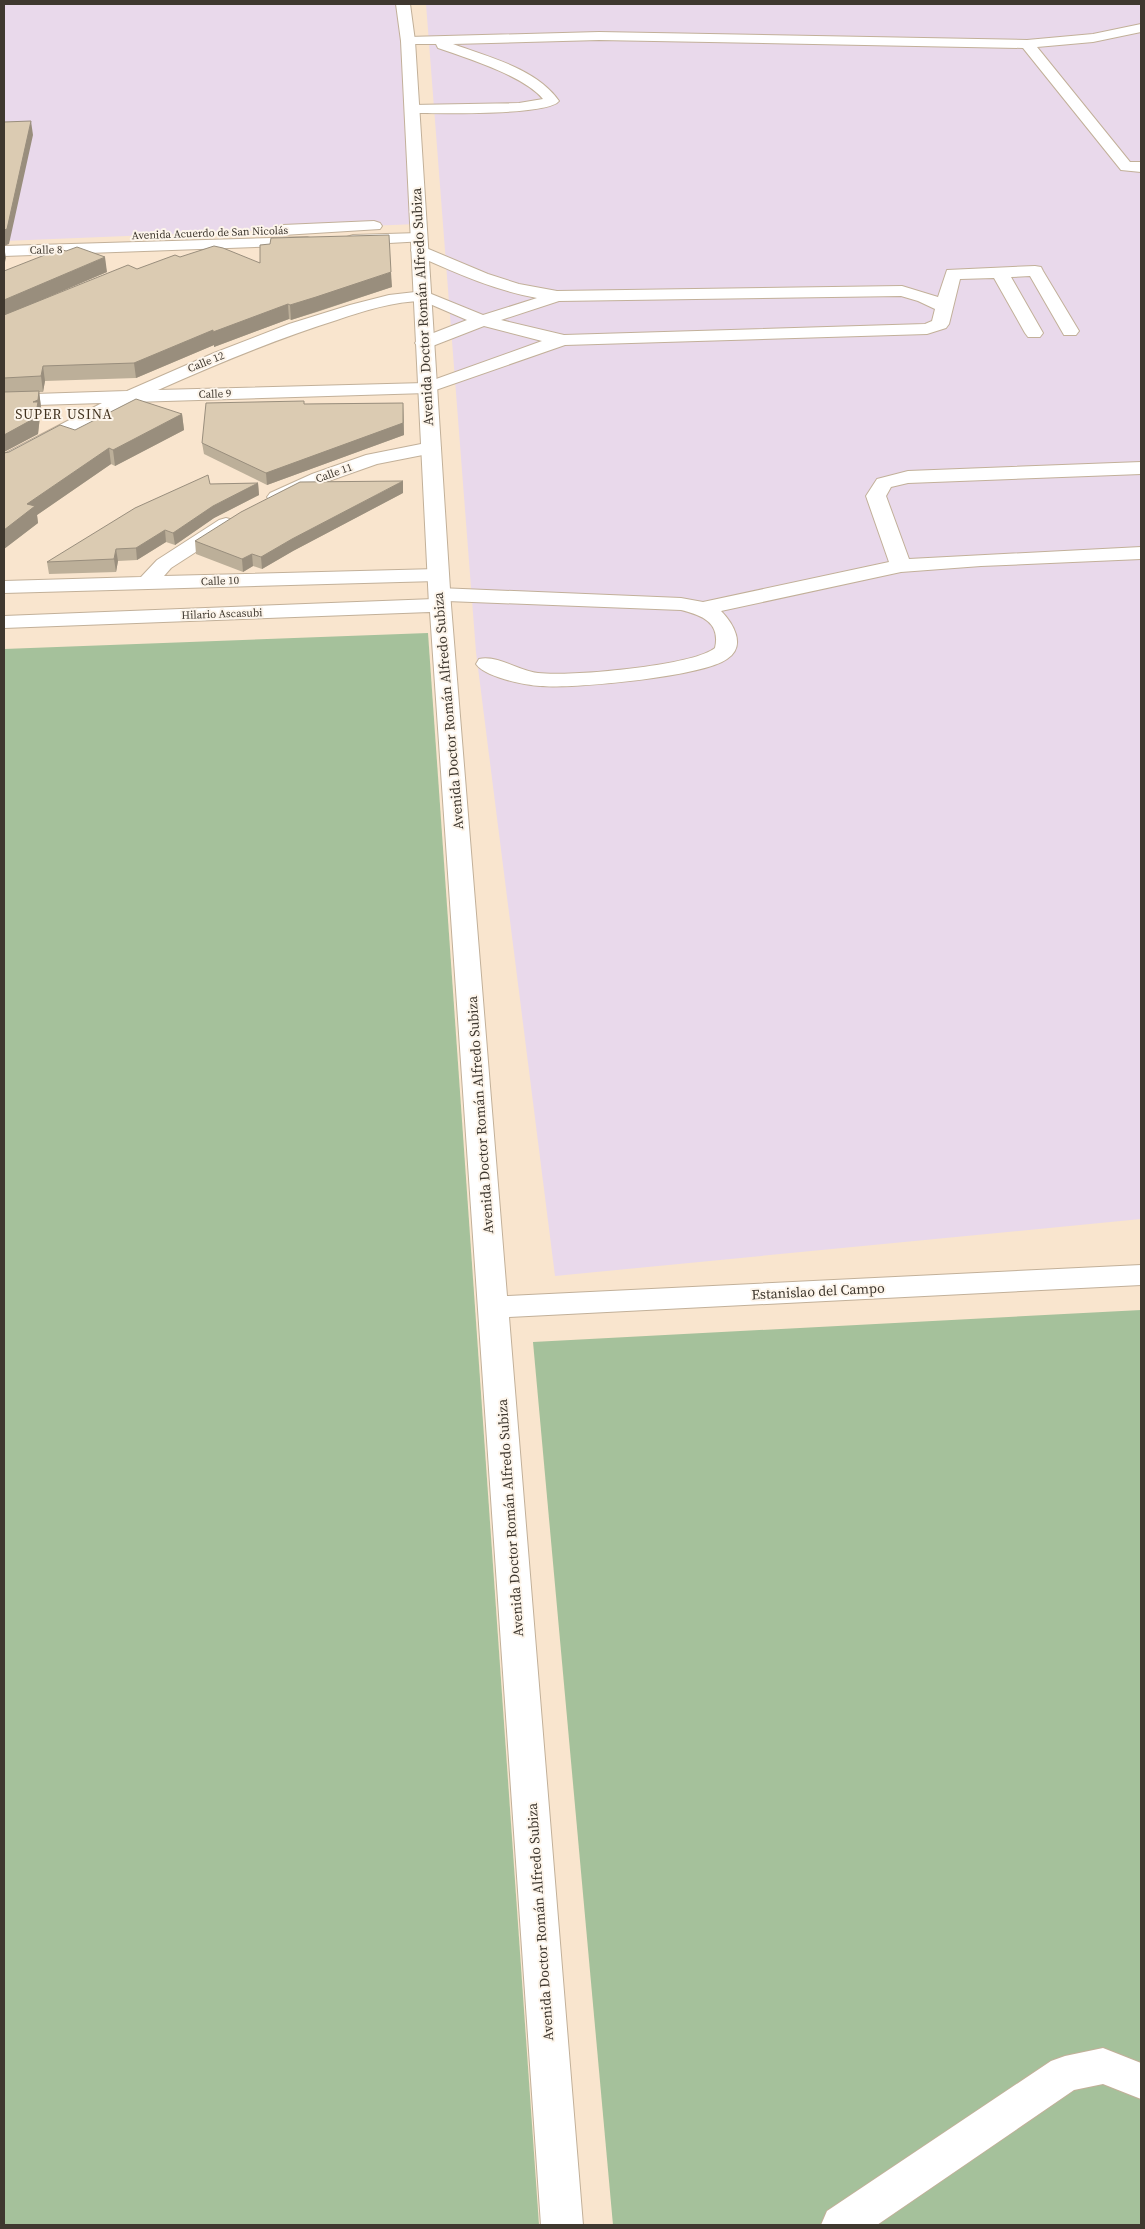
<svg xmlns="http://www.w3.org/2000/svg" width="1145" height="2229" font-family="'Source Serif 4',serif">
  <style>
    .industrial { fill: #e9d9eb }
    .green { fill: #a5c19b }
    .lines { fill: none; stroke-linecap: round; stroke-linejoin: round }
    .minor-casing { stroke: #c2b099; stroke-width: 2 }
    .major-casing { stroke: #c2b099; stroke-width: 2 }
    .minor { fill: #fff; fill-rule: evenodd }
    .major { fill: #fff; fill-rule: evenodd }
    .wall { fill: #bcaf99 }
    .shaded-wall { fill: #998e7d }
    .building { fill: #dbcbb2; stroke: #998e7d }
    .labels { text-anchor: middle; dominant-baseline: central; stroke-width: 4; stroke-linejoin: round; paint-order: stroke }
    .far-street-label { font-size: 11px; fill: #3f382f; stroke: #fdf5eb }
    .street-label { font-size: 14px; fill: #3f382f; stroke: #fdf5eb }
    .far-quarter-label { font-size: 14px; letter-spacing: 1px; fill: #423320; stroke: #fdf5eb }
  </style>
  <rect width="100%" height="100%" fill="#f9e5ce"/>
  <!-- industrial -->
  <g class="industrial">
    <polygon points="4,4 403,4 408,41 417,224 4,241"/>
    <polygon points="426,4 1141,4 1141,1219 555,1276 476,652"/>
  </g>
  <!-- green -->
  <g class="green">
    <polygon points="428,633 539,2225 4,2225 4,649"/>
    <polygon points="1141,1310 1141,2225 613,2225 533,1342"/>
  </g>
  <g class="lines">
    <!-- minor casing -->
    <g class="minor-casing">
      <g id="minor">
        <path d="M 1141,24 L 1141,32 L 1093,42 L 1037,47 L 1130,162 L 1141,162 L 1141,172 L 1121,170 L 1023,48 L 599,40 L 453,44 C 489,57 537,69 559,101 C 548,116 436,113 412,113 L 407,112 L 405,109 L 407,106 L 412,105 L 519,103 L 543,99 C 524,76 467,58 438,48 L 436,44 L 403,44 L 401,41 L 408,37 L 599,32 L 1027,40 L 1093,34 Z"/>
        <polygon points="374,221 380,223 382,226 380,229 283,235 277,233 275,230 277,227 283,225"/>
        <polygon points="419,233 425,235 427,238 425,241 353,245 347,243 345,240 347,237 353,235"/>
        <polygon points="307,237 313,239 315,242 313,245 4,256 4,246"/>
        <path d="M 419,245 L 488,274 L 519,284 L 557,291 L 902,286 L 938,297 L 947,270 L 1035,266 L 1041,267 L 1043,271 L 1079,331 L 1076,335 L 1064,335 L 1030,276 L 1011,277 L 1043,333 L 1040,337 L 1028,337 L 1025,333 L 994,278 L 960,279 L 949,324 L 946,328 L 927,334 L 565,345 L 427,393 L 133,402 L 11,466 L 4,468 L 4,454 L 102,403 L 4,406 L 4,395 L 127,391 L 214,353 L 289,324 L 350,305 L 389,295 L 424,291 L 483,315 L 537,298 C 493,290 454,272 413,254 L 411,250 L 413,246 ZM 901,296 L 918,301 L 935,309 L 932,321 L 925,324 L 564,335 L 501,320 L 559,301 ZM 423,301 L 467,320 L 418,339 L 415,343 L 418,347 L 430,347 L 484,326 L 542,341 L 425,383 L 158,390 C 217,364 276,339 337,320 C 364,311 394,301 423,301 Z"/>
        <polygon points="431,442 438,444 441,448 438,452 377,464 326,482 284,501 277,503 270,501 267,497 270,493 312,474 366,455"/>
        <path d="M 1141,462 L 1141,474 L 908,483 L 891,487 L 886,496 L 909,559 L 1141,547 L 1141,559 L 981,566 L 901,572 L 721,611 C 733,623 747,646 727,659 C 702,677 572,689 540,686 C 524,685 485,677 476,664 L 479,659 C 498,655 519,671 538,673 C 568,677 693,666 715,648 C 721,622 701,615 681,610 L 447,601 L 451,605 L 507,1296 L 1141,1265 L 1141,1285 L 509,1317 L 583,2225 L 541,2225 L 430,612 L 4,628 L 4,616 L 434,599 L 429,594 L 432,590 L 439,588 L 681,598 L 703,602 L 889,562 L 866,496 L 877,479 L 908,471 Z"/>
        <polygon points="226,518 233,520 236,524 233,528 171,568 164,576 437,569 444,571 447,575 444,579 437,581 4,593 4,581 141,577 157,560 219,520"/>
        <polygon points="1103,2048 1141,2063 1141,2099 1103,2084 1074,2090 877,2225 821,2225 827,2211 1051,2061 1065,2056"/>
      </g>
    </g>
    <!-- major casing -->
    <g class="major-casing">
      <polygon id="major" points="396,4 410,4 415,41 451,605 447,609 440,611 433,609 429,605 401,41"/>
    </g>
    <!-- minor -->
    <use href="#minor" class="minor"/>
    <!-- major -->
    <use href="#major" class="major"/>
  </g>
  <!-- wall -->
  <g class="wall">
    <polygon points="180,257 260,263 392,287 317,312 291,320 289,319 214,347 214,345 136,378 45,381 43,392 39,392 41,407 38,434 4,452 4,271 107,272 45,298 137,269"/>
    <polygon points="403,403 404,435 267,485 204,454 202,443 304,404"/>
    <polygon points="182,414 184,430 115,466 111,464 37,515 38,523 4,549 4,453 9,452 75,430"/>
    <polygon points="258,483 259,495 214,518 175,545 166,542 137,560 118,561 116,572 49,574 47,562 210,484"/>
    <polygon points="403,493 293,551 262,569 253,566 243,572 196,554 195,541"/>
  </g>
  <!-- shaded-wall -->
  <g class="shaded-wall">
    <polygon points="31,121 33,135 9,244 4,246 6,258 4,266 4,230"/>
    <polygon points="105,257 107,272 4,316 4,300"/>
    <polygon points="391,272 392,287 291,320 290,305"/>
    <polygon points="288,304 289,319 214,347 214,345 136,378 134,363 213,330"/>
    <polygon points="43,366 45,381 43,392 41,376"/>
    <polygon points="39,391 41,407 38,434 4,452 4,435 33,402"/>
    <polygon points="403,403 404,435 267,485 266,473"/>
    <polygon points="182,414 184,430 115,466 113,450"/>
    <polygon points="109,448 111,464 37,515 38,523 4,549 4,530 27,504"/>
    <polygon points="403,481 403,493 293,551 262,569 261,557 292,539"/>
    <polygon points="258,483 259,495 214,518 175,545 173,533 213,506"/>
    <polygon points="165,530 166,542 137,560 136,548"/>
    <polygon points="116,549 118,561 116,572 114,559"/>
    <polygon points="252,554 253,566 243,572 242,559"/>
  </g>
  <!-- building -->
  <g class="building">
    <polygon points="31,121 7,229 4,230 4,122"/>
    <polygon points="389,235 391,272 316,297 290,305 288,304 213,332 213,330 134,363 43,366 41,376 4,378 4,315 128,265 137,269 175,255 180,257 214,246 223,248 260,263 260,245 270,244 271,238"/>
    <polygon points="77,247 105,257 4,300 4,271 60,249 66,251"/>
    <polygon points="39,391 38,400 33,402 38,402 35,418 4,435 4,392"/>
    <polygon points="136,399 182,414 113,450 109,448 27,504 35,506 4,530 4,453 9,452 60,425 75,430"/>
    <polygon points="304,401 304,404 403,403 403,423 266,473 202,443 206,403"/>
    <polygon points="208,475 210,484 258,483 213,506 173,533 165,530 136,548 116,549 114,559 47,562 135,508"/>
    <polygon points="403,481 292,539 261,557 252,554 242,559 195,541 241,512 300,482"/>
  </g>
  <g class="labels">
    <!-- far-street labels -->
    <g class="far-street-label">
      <text transform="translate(210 233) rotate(-2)">Avenida Acuerdo de San Nicolás</text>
      <text transform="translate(46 250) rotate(-1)">Calle 8</text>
      <text transform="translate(206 362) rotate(-22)">Calle 12</text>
      <text transform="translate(215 394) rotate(-2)">Calle 9</text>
      <text transform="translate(334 473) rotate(-20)">Calle 11</text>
      <text transform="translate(220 581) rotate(-2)">Calle 10</text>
      <text transform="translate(222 614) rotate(-2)">Hilario Ascasubi</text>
    </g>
    <!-- street labels -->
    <g class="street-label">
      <text transform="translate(422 307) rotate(-93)">Avenida Doctor Román Alfredo Subiza</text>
      <text transform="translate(448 711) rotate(-95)">Avenida Doctor Román Alfredo Subiza</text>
      <text transform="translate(480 1115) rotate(-94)">Avenida Doctor Román Alfredo Subiza</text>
      <text transform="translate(818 1291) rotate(-3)">Estanislao del Campo</text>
      <text transform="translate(510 1518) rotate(-94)">Avenida Doctor Román Alfredo Subiza</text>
      <text transform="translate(540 1922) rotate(-94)">Avenida Doctor Román Alfredo Subiza</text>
    </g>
    <!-- far-quarter labels -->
    <g class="far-quarter-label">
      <text x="64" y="414">SUPER USINA</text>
    </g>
  </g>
  <!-- border -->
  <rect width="1145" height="2229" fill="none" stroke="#3f382f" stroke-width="10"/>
</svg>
